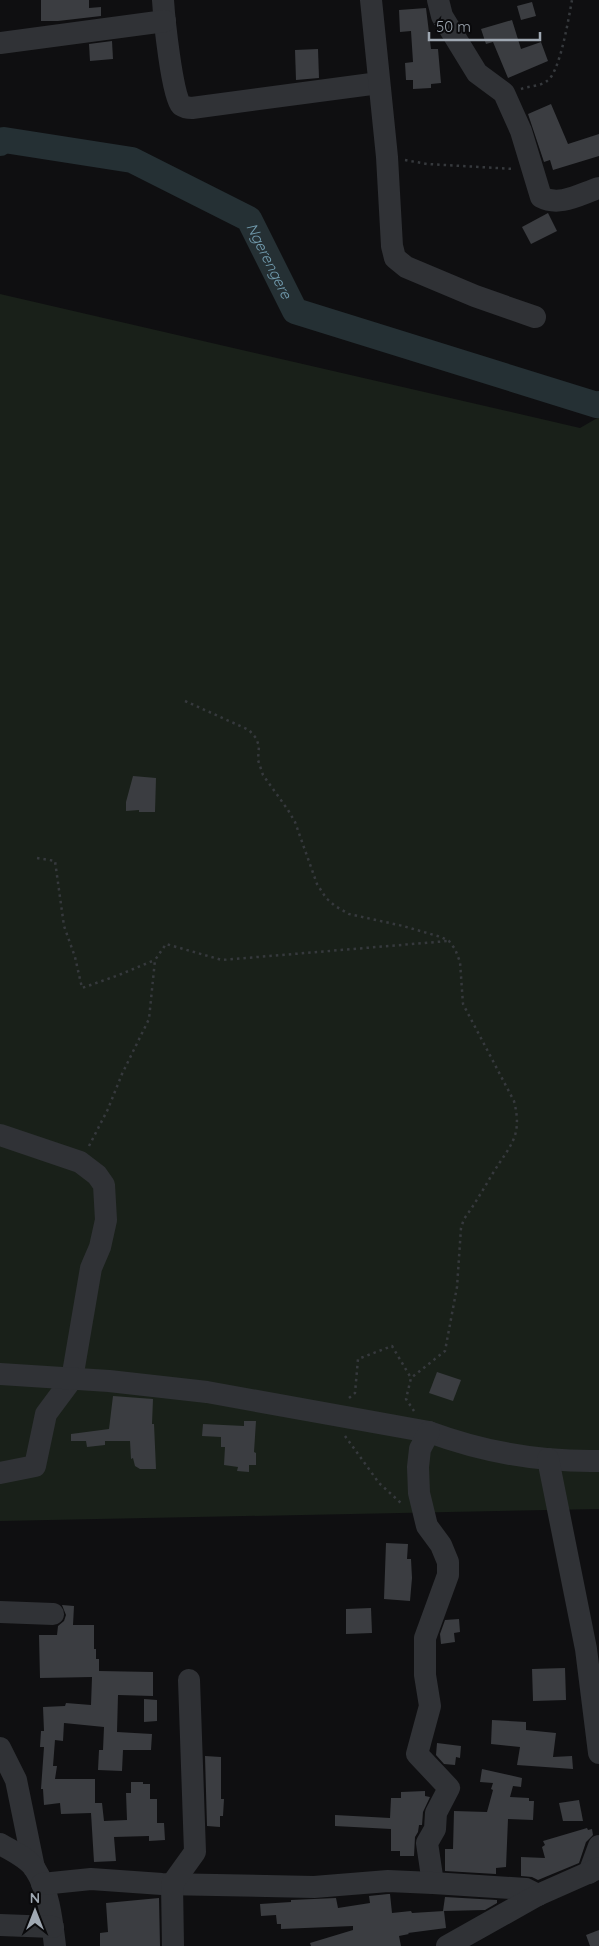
<svg xmlns="http://www.w3.org/2000/svg" width="599" height="1946" font-family="Quicksand,sans-serif">
  <style>
    .green { fill: #192019 }
    .lines { fill: none; stroke-linecap: round; stroke-linejoin: round }
    .river { stroke: #253034; stroke-width: 26 }
    .building { fill: #3b3d41 }
    .path { stroke: #36393d; stroke-width: 2.5; stroke-dasharray: 2.5 4; stroke-linecap: butt }
    .minor { stroke: #303236; stroke-width: 22 }
    .labels { text-anchor: middle; dominant-baseline: central; stroke-width: 4; stroke-linejoin: round; paint-order: stroke }
    .water-label { font-size: 15px; font-style: italic; fill: #739db0; stroke: #0a0a0c }
  </style>
  <rect width="100%" height="100%" fill="#0f0f11"/>
  <!-- green -->
  <polygon class="green" points="0,294 580,428 599,417 599,1509 0,1521"/>
  <g class="lines">
    <!-- river -->
    <path class="river" id="s1" d="M 0,143 L 4,140 L 132,160 L 249,219 L 295,311 L 597,405 L 599,404"/>
  </g>
  <!-- building -->
  <g class="building">
    <polygon points="41,0 89,0 89,8 101,7 101,16 58,21 41,21"/>
    <polygon points="532,2 536,16 521,20 517,6"/>
    <polygon points="426,8 431,49 438,49 441,83 431,84 431,88 413,89 413,80 406,80 405,63 413,62 411,31 400,32 399,10"/>
    <polygon points="512,20 521,49 541,42 548,61 508,78 493,42 486,44 481,29"/>
    <polygon points="112,41 113,59 90,61 89,44"/>
    <polygon points="318,49 319,78 296,80 295,50"/>
    <polygon points="551,104 568,144 599,134 599,156 553,170 550,160 544,162 528,114"/>
    <polygon points="548,213 557,231 531,244 522,227"/>
    <polygon points="133,776 156,778 155,812 139,812 139,810 126,811 126,802"/>
    <polygon points="437,1372 461,1380 453,1401 429,1393"/>
    <polygon points="113,1396 153,1399 152,1424 154,1424 156,1469 140,1469 135,1466 133,1458 131,1459 130,1441 105,1441 105,1445 87,1447 86,1441 71,1441 71,1434 109,1429"/>
    <polygon points="244,1421 256,1421 254,1452 256,1453 256,1465 249,1465 249,1472 237,1471 238,1467 224,1465 225,1447 221,1447 221,1437 202,1436 203,1424 244,1426"/>
    <polygon points="386,1543 408,1544 407,1559 411,1559 412,1578 410,1601 384,1599"/>
    <polygon points="62,1605 74,1606 73,1625 94,1625 94,1649 96,1649 96,1659 99,1659 99,1671 153,1672 153,1696 118,1695 117,1732 152,1734 151,1750 123,1750 122,1771 98,1770 99,1750 103,1750 104,1727 64,1723 63,1741 55,1740 53,1766 57,1766 55,1779 95,1779 95,1803 102,1803 104,1821 127,1820 126,1793 131,1793 131,1782 143,1782 143,1784 150,1784 150,1799 157,1799 157,1823 164,1823 165,1840 149,1841 149,1836 114,1837 116,1861 94,1862 91,1813 61,1814 60,1803 44,1805 43,1789 41,1789 44,1747 40,1747 41,1731 44,1731 43,1707 65,1706 66,1703 91,1705 92,1677 40,1678 39,1635 57,1635 58,1626 64,1621 66,1615"/>
    <polygon points="371,1608 372,1633 346,1634 346,1609"/>
    <polygon points="459,1619 460,1632 454,1633 455,1642 441,1644 440,1634 445,1620"/>
    <polygon points="565,1668 566,1700 533,1701 532,1669"/>
    <polygon points="144,1699 157,1700 157,1721 144,1722"/>
    <polygon points="492,1720 526,1722 526,1730 556,1733 553,1757 572,1756 573,1769 517,1765 520,1747 491,1744"/>
    <polygon points="437,1743 461,1746 460,1758 456,1757 455,1765 444,1764 436,1755"/>
    <polygon points="205,1756 221,1757 221,1799 224,1799 223,1816 220,1816 220,1827 207,1826"/>
    <polygon points="482,1769 522,1778 521,1787 513,1786 510,1797 529,1798 529,1801 534,1801 533,1820 508,1819 506,1867 496,1868 496,1874 445,1871 445,1849 453,1849 454,1811 487,1812 493,1790 491,1789 493,1783 480,1782"/>
    <polygon points="425,1791 425,1796 430,1797 423,1812 422,1825 419,1825 418,1832 415,1837 414,1856 400,1856 400,1851 391,1851 391,1829 335,1826 335,1815 390,1818 391,1798 401,1798 401,1792"/>
    <polygon points="579,1800 583,1821 563,1821 559,1803"/>
    <polygon points="587,1828 588,1830 592,1829 593,1835 586,1842 579,1863 538,1880 532,1877 521,1876 521,1857 545,1858 542,1847 545,1845 543,1841"/>
    <polygon points="388,1894 390,1894 392,1913 411,1911 412,1913 444,1911 446,1928 408,1933 409,1934 399,1936 401,1946 311,1946 310,1943 353,1930 353,1926 281,1929 281,1924 277,1924 276,1915 261,1916 260,1904 291,1902 291,1900 336,1898 338,1908 370,1903 369,1896"/>
    <polygon points="445,1897 497,1900 497,1903 485,1910 443,1911"/>
    <polygon points="159,1898 160,1946 100,1946 100,1933 108,1932 106,1903"/>
    <polygon points="599,1930 599,1946 590,1946 586,1935"/>
  </g>
  <g class="lines">
    <!-- path -->
    <g class="path">
      <path d="M 521,89 C 529,86 541,86 547,81 C 560,73 569,16 572,0"/>
      <polyline points="405,160 427,164 514,169"/>
      <path d="M 185,701 L 249,730 L 256,738 L 259,746 L 258,760 L 263,775 L 288,810 L 295,822 L 317,884 L 326,898 L 335,906 L 349,914 L 403,926 L 441,937 L 449,941 L 455,949 L 460,962 L 463,1004 L 514,1101 C 523,1137 510,1145 493,1173 C 484,1188 475,1204 464,1219 L 461,1228 L 457,1287 L 445,1351 L 411,1378 L 406,1399 L 414,1411"/>
      <polyline points="37,858 55,861 64,926 75,957 82,988 119,975 155,960"/>
      <polyline points="89,1146 108,1109 122,1074 149,1019 155,960 166,944 222,960 448,941"/>
      <polyline points="349,1398 355,1393 358,1359 392,1346 411,1378"/>
      <polyline points="345,1436 379,1483 402,1504"/>
    </g>
    <!-- minor -->
    <g class="minor">
      <path d="M 163,0 C 164,16 172,96 181,105 C 184,107 189,108 192,108 L 379,83"/>
      <polyline points="371,0 387,157 392,246 395,258 406,267 475,296 535,317"/>
      <path d="M 438,0 L 442,16 L 477,73 L 504,93 L 521,131 L 541,197 C 560,207 580,194 599,188"/>
      <polyline points="0,43 165,21"/>
      <polyline points="0,1135 80,1162 97,1175 104,1185 106,1220 100,1247 91,1268 72,1379 46,1414 35,1466 0,1473"/>
      <path d="M 0,1374 L 109,1381 L 207,1392 L 429,1432 C 483,1452 542,1462 599,1461"/>
      <polyline points="429,1432 420,1449 418,1467 419,1493 427,1526 441,1545 448,1562 448,1575 425,1638 425,1675 430,1706 417,1754 449,1788 436,1813 435,1829 427,1843 433,1883"/>
      <polyline points="548,1459 586,1649 599,1753"/>
      <polyline points="0,1612 53,1614"/>
      <polyline points="0,1748 16,1780 34,1868"/>
      <path d="M 0,1844 C 11,1850 28,1858 35,1869 C 49,1891 52,1921 55,1946"/>
      <polyline points="589,1873 599,1846"/>
      <polyline points="42,1884 91,1879 162,1884 314,1887 388,1881 433,1883 526,1889 538,1895"/>
      <polyline points="0,1925 53,1927"/>
      <polyline points="173,1946 172,1884 195,1852 189,1680"/>
      <polyline points="447,1946 538,1895 599,1868"/>
    </g>
  </g>
  <g class="labels">
    <!-- water labels -->
    <g class="water-label">
      <text stroke="none"><textPath href="#s1" startOffset="312">Ngerengere</textPath></text>
    </g>
  </g>
  <!-- north arrow -->
  <g transform="translate(35 1911)" stroke="#0a0a0c" stroke-width="4" paint-order="stroke">
  <path d="M0-4L9 19L0 12L-9 19Z" fill="#9fa8b2"/>
  <text y="-8" font-size="14" font-weight="bold" text-anchor="middle" fill="#9fa8b2">N</text>
  </g>
  <!-- scale -->
  <path d="M429 32v8h111v-8" fill="none" stroke="#9fa8b2" stroke-width="2.5"/>
  <text x="436" y="32" font-size="15" fill="#9fa8b2" stroke="#0a0a0c" stroke-width="4" paint-order="stroke">50 m</text>
</svg>
